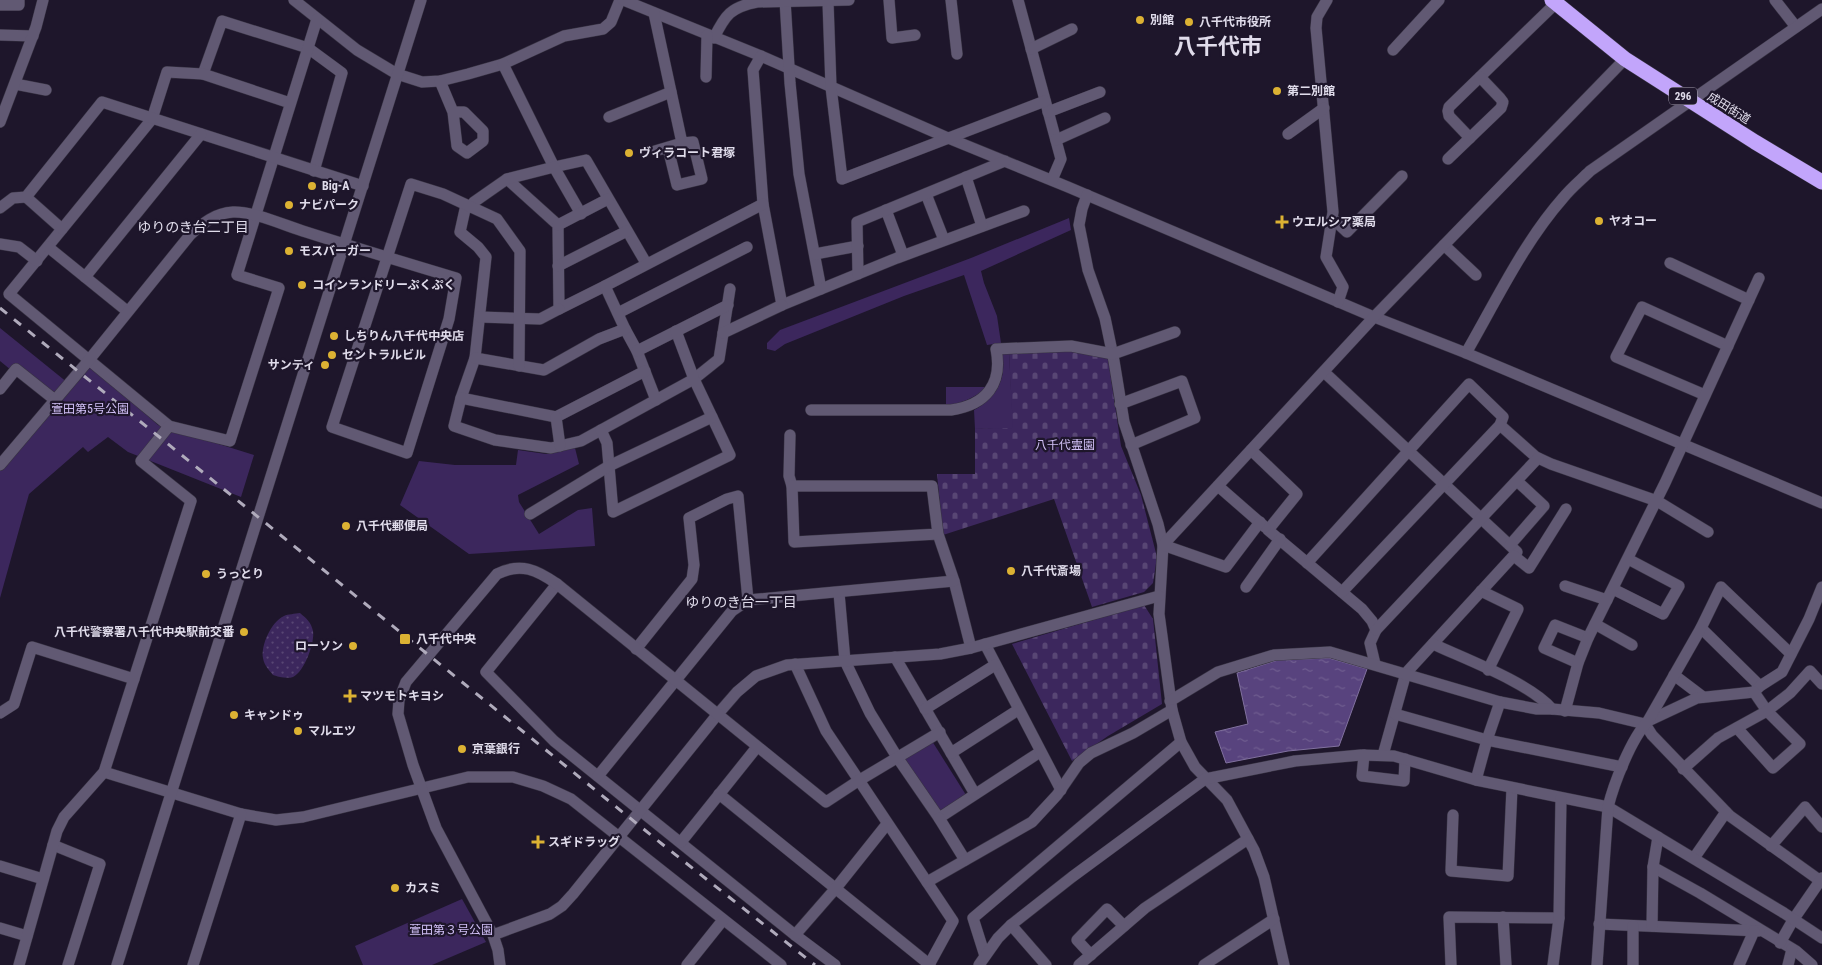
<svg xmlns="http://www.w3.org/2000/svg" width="1822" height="965" font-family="'Roboto Condensed','Noto Sans JP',sans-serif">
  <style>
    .grass { fill: url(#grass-dots) }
    .cemetery { fill: url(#cemetery-stones) }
    .park { fill: #3c275d }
    .water { fill: url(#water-ripples); stroke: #81719f }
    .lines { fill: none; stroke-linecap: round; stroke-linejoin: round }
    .minor-casing { stroke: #383343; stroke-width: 12 }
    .highway-casing { stroke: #383343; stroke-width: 16 }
    .minor { stroke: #615973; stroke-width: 11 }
    .highway { stroke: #c2a5fb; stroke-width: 15 }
    .rail { stroke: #b0abbc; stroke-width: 3; stroke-dasharray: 9 9; stroke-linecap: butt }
    .poi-dot { fill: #dcb233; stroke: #1e162b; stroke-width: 2 }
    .labels { text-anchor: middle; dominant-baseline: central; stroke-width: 4.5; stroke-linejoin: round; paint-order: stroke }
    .shield { fill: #1e162b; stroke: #a6a1b1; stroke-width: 1 }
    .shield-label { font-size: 11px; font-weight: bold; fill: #e0dceb }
    .poi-label { font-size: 12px; font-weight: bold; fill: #e0dceb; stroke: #1e162b; text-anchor: start }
    .street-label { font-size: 12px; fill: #e0dceb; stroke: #1e162b }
    .park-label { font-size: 12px; fill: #d0bff5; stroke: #1e162b }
    .neighbourhood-label { font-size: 14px; fill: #e0dceb; stroke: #1e162b }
    .town-label { font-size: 22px; font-weight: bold; fill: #e0dceb; stroke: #1e162b }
  </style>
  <defs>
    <pattern id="grass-dots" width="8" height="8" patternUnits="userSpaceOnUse" patternTransform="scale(1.25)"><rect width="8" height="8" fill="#3c275d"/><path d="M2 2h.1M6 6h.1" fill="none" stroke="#584674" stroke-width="1.8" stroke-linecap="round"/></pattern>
    <pattern id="cemetery-stones" width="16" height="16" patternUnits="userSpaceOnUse" patternTransform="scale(1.25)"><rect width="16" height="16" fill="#3c275d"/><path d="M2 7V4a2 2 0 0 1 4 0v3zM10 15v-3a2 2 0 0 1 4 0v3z" fill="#584674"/></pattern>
    <pattern id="water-ripples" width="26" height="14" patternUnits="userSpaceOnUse" patternTransform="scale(1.25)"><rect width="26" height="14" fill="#58437e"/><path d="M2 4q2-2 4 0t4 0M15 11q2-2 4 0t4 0" fill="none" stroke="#705e90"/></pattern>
  </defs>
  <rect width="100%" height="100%" fill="#1e162b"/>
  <!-- grass -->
  <path class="grass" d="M 300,613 C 307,619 311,622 313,631 C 315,643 304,672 293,677 C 287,679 279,677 273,675 C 269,670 264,665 263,658 C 261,645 271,622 284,616 C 288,614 295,614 300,613 Z"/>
  <!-- cemetery -->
  <g class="cemetery">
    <polygon points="1072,350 1108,358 1121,446 1141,495 1157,557 1153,583 1144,592 1092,607 1054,499 943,535 937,474 975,474 975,429 1012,427 1009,352"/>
    <polygon points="1144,605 1153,619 1162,704 1108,736 1072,761 1012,644"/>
  </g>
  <!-- park -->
  <g class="park">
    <polygon points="1069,218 1071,230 981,271 984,283 997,316 1001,343 987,345 964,275 904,296 785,344 775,351 767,349 767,343 780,330 971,258"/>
    <polygon points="0,328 68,383 55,397 11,370 0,361"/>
    <path d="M 1009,352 L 1013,428 L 975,429 L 974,410 C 996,398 1007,379 1002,354 Z"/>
    <polygon points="89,364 158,425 254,455 241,497 128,452 108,437 88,452 83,447 29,494 0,598 0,470"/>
    <path d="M 946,387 L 987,387 C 975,398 962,403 946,406 Z"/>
    <polygon points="575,448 579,464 518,495 519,502 539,534 578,510 592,508 595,546 469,554 400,505 419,461 455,465 516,465 518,450 546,454"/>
    <polygon points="932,741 966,795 942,811 938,810 903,761 904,756"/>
    <polygon points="462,899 486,942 432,965 363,965 355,946"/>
  </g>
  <!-- water -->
  <polygon class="water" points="1329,658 1367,669 1339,746 1288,751 1226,763 1215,732 1248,724 1237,673 1278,660"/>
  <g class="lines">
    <!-- minor casing -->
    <g class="minor-casing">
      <g id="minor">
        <polyline points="294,0 357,50 397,74 422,82 440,81 468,74 503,64 564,36 603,29 611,22 620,0"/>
        <polyline points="623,0 761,56 948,138 1068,187 1374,317 1466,353 1822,503"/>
        <polyline points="785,0 790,83 799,174 821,289"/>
        <polyline points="889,0 892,38 915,35"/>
        <polyline points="951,0 957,54"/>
        <polyline points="1018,0 1061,159 1052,180"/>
        <polyline points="1327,0 1317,17 1316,28 1333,212 1326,257 1343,287 1338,302"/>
        <polyline points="1775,0 1796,27"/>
        <polyline points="828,2 831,87 842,179 1045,101"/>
        <polyline points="0,5 19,5 19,0"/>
        <polyline points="654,13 682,143 693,142 702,179 677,185 668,148 682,143 655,151"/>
        <polyline points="0,35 33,36"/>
        <path d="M 714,38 C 725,15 731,7 757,2 L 849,0"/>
        <polyline points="1031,49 1072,29"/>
        <polyline points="1393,50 1439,0"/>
        <polyline points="761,56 753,70 763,204 782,305 897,258 1024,211"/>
        <polyline points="503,64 554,167 586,160 646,263"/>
        <polyline points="203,74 222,21 308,48 342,73 314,171"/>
        <polyline points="706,77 707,35"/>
        <polyline points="440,81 453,112 457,146 467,153 483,141 483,131 464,112 453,112"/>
        <polyline points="15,84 46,90"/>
        <polyline points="290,103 203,74 167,72 152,119 9,294 169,426 230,441 279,288 237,275 317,19"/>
        <polyline points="1048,112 1100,92"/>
        <polyline points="609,117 671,92"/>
        <polyline points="0,122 36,27 43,0"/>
        <polyline points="1288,134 1324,108"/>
        <polyline points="1470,138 1449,116 1448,111 1449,107 1556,3"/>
        <polyline points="1056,140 1105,118"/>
        <polyline points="1448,159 1501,108 1503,102 1500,98 1480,77"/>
        <polyline points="966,177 982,226"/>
        <polyline points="507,179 558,225 559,309 605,286"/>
        <polyline points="926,194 944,240"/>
        <polyline points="1087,195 1082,209 1079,225 1088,270 1105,318 1114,361 1124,422 1158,524 1163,545 1159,614 1172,710 1181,742 1195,767 1227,800 1254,850 1264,877 1284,965"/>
        <polyline points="26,197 62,229"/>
        <polyline points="466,205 460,232 478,247 486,257 475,358 461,398 454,426 495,440 551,448 581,441 694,379 719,359 730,289"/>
        <polyline points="470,207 474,202 507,179 554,167 581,214"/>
        <polyline points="0,208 13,198 26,197 102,102 363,186"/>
        <polyline points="886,210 903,255"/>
        <polyline points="1332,218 1347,232 1402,176"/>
        <polyline points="558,225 608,199"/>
        <polyline points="0,244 19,247 37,261"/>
        <polyline points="1444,245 1476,275"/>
        <polyline points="48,247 127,311"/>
        <polyline points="815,254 858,246"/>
        <polyline points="1670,263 1749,300"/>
        <polyline points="558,266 627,231"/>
        <polyline points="858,274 857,222 1005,161"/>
        <polyline points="85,277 201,134"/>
        <polyline points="618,313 747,247"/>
        <polyline points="480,317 540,319 559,309"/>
        <polyline points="625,329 637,351 656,400"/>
        <polyline points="723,333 782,305"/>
        <polyline points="637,351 728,305"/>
        <path d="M 1466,353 C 1496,301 1524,242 1563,198 C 1571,188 1581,180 1590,171 L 1822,9"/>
        <polyline points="475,358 544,370 599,339 625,329 605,286 763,204"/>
        <polyline points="1324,372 1517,552 1406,673 1383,755"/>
        <polyline points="0,389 16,369 55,400"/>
        <polyline points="1705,395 1616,357 1642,307 1728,346"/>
        <polyline points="461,398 556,417 645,371"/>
        <polyline points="1120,404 1182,381 1195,418 1131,445"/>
        <path d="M 811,410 L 951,410 C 986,405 1003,384 996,349 L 1071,346 L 1113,354 L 1175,332"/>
        <polyline points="556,417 560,446"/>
        <polyline points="601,430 607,443 613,512 730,455 694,379 676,331"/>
        <polyline points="790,435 789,476 792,486"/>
        <polyline points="1251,450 1297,494 1268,530 1362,609 1372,621 1376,630 1370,643 1375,664"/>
        <path d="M 0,465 L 89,360 L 190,235 C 203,223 215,213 233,212 C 253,211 286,226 306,232 C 356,248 406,263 456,278 L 449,319 L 407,453 L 332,427 L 411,184 L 443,194 L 497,219 L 520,251 L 519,366"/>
        <polyline points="1218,486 1265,527"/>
        <polyline points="530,514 609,466 712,417"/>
        <polyline points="1260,522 1226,567 1163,545 1374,317 1625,59"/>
        <polyline points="938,534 794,542 792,486 932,486 938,534 954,581 971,648"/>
        <polyline points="1510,545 1544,506 1517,481"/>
        <polyline points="1514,556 1529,568 1566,509"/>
        <polyline points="1307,563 1469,384 1503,417 1500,425"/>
        <polyline points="557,584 486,672 554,741 795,935 835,965"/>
        <polyline points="1565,586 1607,600"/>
        <polyline points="1246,587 1280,539"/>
        <polyline points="1613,589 1663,614 1679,586 1628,559"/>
        <polyline points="1481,591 1518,609 1488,670"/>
        <polyline points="1342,592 1500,425 1536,457 1551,464 1657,501 1708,532"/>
        <polyline points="839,593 845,661 870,713 897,757 939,818 1040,752"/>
        <polyline points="1595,624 1632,645"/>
        <polyline points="1701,628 1760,686"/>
        <polyline points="1376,630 1538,458"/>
        <polyline points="985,644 1061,790"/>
        <path d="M 1433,644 C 1465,659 1530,683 1552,709"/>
        <polyline points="636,649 692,579 694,565 689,518 727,499 738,496 748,600"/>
        <polyline points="895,657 975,794"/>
        <polyline points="1578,663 1544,648 1555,625 1588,638"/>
        <polyline points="795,664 826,731 953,921 929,965"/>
        <polyline points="1674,675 1703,697"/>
        <polyline points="1170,701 1218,672 1274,655 1330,652 1500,702 1537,709 1552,709 1599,713 1645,724 1652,735 1730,816 1822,882"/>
        <polyline points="925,709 995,665"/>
        <polyline points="1565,711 1578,663 1588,638 1665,483 1759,278"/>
        <polyline points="0,713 14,704 32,647 134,679"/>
        <polyline points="1395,714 1487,740 1622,767"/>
        <polyline points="1648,721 1697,698 1754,692 1760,686 1782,672 1809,619 1822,587"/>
        <polyline points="1737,728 1773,768 1800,744 1767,711 1754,692"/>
        <polyline points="951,753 1018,710"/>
        <polyline points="1364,755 1362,776 1404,781 1405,759"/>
        <polyline points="1683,769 1718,738 1767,711 1790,693 1810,671 1822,684"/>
        <polyline points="104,772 241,814 276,820 303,817 468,777 513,777 543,786 571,799 781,965"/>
        <polyline points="598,776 732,611 748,600 954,581"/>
        <polyline points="1476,780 1487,740 1500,702"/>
        <polyline points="719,794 930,965"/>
        <polyline points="1453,815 1451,871 1508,876 1512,788"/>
        <polyline points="939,818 965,860"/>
        <polyline points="681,842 757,747"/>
        <polyline points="53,845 100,864 68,965"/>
        <polyline points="1771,846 1805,807 1822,827"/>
        <polyline points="1694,858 1726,812"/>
        <polyline points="0,866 43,879"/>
        <polyline points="1653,867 1700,893 1796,951 1812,965"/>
        <polyline points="927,882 1032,822 1057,795 1079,763 1091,753 1133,733 1172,710"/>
        <polyline points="1503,917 1506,965"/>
        <polyline points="1599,924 1759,931"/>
        <polyline points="1011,925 1046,965"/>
        <polyline points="1652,926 1653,867 1658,837"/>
        <polyline points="0,928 27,936"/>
        <polyline points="493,935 550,914 562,906 573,894 717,715 737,692 756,676 787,665 940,654 971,648 1159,596"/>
        <polyline points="795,935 836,888 887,824"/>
        <polyline points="1780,943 1793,920 1822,878"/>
        <polyline points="1091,955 1077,940 1107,909 1124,926"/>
        <polyline points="985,956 973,918 1181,742"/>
        <polyline points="19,965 57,831 64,817 104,772 191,501 141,461 169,426"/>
        <polyline points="117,965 421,0"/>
        <polyline points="193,965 241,814"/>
        <path d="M 500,965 L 498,950 L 493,935 L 436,828 L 413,765 L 398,714 L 399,700 L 406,682 L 497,574 C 521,562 537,570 557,584 L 826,802 L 858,781 L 940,732"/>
        <polyline points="687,965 723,920"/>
        <polyline points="979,965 998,938 1011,925 1072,877 1205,779 1295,761 1361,755 1394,756 1476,780 1608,807 1784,913 1822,938"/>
        <polyline points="1079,965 1145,908 1248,839"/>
        <polyline points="1204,965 1274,919"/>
        <polyline points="1451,965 1449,917 1559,918"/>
        <polyline points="1553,965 1559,918 1561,798"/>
        <path d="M 1597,965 L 1608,807 C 1614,783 1631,739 1648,721 L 1701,628 L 1721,587 L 1791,654"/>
        <polyline points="1633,965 1633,926"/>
        <polyline points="1739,965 1754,931"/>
        <polyline points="1788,965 1792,949"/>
      </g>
    </g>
    <!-- highway casing -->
    <g class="highway-casing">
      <polyline id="highway" points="1552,0 1625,59 1755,142 1822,182"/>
    </g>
    <!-- minor -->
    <use href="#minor" class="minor"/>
    <!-- highway -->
    <use href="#highway" class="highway"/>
    <!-- rail -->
    <polyline class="rail" points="0,308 662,844 815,965"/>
  </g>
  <!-- markers -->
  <g class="poi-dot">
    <circle cx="1140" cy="20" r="5"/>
    <circle cx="1189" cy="22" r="5"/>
    <circle cx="1277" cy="91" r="5"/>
    <circle cx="629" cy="153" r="5"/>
    <circle cx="312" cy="186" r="5"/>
    <circle cx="289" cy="205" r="5"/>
    <circle cx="1599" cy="221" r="5"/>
    <path d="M1279.5 214.5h5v5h5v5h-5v5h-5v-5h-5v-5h5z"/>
    <circle cx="289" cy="251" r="5"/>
    <circle cx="302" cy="285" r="5"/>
    <circle cx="334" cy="336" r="5"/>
    <circle cx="332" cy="355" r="5"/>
    <circle cx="325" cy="365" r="5"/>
    <circle cx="346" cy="526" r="5"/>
    <circle cx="1011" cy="571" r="5"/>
    <circle cx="206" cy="574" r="5"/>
    <circle cx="244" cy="632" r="5"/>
    <rect x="399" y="633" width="12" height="12" rx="2.5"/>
    <circle cx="353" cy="646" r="5"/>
    <path d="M347.5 688.5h5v5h5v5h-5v5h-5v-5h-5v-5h5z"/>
    <circle cx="234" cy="715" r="5"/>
    <circle cx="298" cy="731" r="5"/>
    <circle cx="462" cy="749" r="5"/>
    <path d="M535.5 834.5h5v5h5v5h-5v5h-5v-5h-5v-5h5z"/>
    <circle cx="395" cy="888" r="5"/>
  </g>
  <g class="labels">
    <!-- shield labels -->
    <rect class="shield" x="1669" y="87.5" width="28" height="17" rx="4"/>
    <g class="shield-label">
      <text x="1683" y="96">296</text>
    </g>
    <!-- poi labels -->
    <g class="poi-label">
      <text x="1150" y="20">別館</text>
      <text x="1199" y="22">八千代市役所</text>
      <text x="1287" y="91">第二別館</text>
      <text x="639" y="153">ヴィラコート君塚</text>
      <text x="322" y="186">Big-A</text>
      <text x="299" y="205">ナビパーク</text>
      <text x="1609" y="221">ヤオコー</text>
      <text x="1292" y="222">ウエルシア薬局</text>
      <text x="299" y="251">モスバーガー</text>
      <text x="312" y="285">コインランドリーぷくぷく</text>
      <text x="344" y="336">しちりん八千代中央店</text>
      <text x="342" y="355">セントラルビル</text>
      <text x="315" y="365" text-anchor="end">サンティ</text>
      <text x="356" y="526">八千代郵便局</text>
      <text x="1021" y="571">八千代斎場</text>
      <text x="216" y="574">うっとり</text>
      <text x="234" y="632" text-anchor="end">八千代警察署八千代中央駅前交番</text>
      <text x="416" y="639">八千代中央</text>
      <text x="343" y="646" text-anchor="end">ローソン</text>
      <text x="360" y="696">マツモトキヨシ</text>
      <text x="244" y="715">キャンドゥ</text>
      <text x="308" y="731">マルエツ</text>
      <text x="472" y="749">京葉銀行</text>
      <text x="548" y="842">スギドラッグ</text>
      <text x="405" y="888">カスミ</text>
    </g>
    <!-- street labels -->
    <g class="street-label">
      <text transform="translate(1729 108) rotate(32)">成田街道</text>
    </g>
    <!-- park labels -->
    <g class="park-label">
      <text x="90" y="409">萱田第5号公園</text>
      <text x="1065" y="445">八千代霊園</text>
      <text x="451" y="930">萱田第３号公園</text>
    </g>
    <!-- neighbourhood labels -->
    <g class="neighbourhood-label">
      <text x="193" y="227">ゆりのき台二丁目</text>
      <text x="741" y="602">ゆりのき台一丁目</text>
    </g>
    <!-- town labels -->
    <g class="town-label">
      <text x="1218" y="46">八千代市</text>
    </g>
  </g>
</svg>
